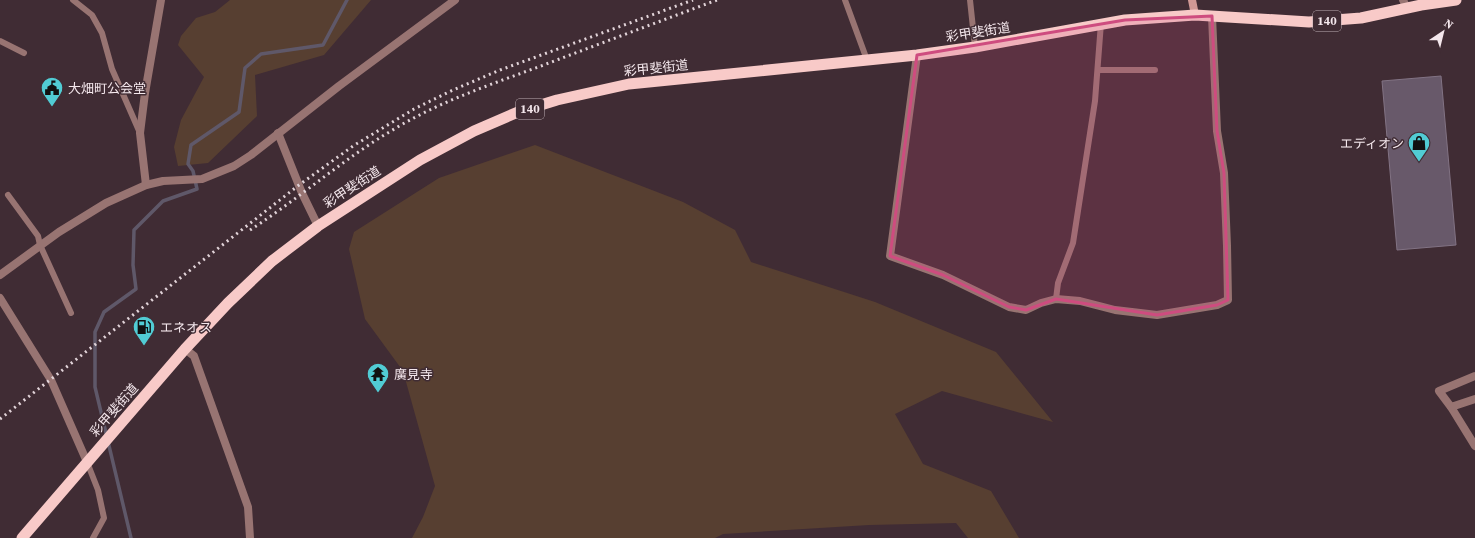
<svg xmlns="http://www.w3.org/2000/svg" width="1475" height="538" font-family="'Source Serif 4','Noto Sans JP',serif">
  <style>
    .green { fill: #573f31 }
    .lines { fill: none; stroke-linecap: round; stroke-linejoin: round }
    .stream { stroke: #5f5869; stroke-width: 3.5 }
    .building { fill: #68596a; stroke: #827384 }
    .service { stroke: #987472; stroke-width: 6 }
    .minor { stroke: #987472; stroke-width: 8 }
    .tertiary { stroke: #987472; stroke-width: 8 }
    .secondary { stroke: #d09895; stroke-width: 8 }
    .trunk { stroke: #f8cac8; stroke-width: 11 }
    .rail { stroke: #e2d4d9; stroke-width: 3; stroke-dasharray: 2 4; stroke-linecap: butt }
    .marked { fill: #ce4c7f; fill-opacity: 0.2; stroke: #ce4c7f; stroke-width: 3; stroke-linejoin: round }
    .labels { text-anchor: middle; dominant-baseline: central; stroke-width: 3; stroke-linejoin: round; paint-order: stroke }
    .shield { fill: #402c34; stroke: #beafb5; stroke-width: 1 }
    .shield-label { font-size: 12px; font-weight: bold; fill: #f4e7ec }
    .street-label { font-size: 13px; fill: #f4e7ec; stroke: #402c34 }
    .poi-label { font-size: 13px; fill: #f4e7ec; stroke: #402c34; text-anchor: start }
  </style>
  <rect width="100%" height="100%" fill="#402c34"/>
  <!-- green -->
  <g class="green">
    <polygon points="230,0 371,0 324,55 255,75 257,116 208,163 178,166 174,147 181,120 204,77 178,45 181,36 196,18 215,12"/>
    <polygon points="535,145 683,202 735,230 751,262 875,302 996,352 1053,422 942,391 895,414 923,464 991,491 1019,538 968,538 956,523 869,525 723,534 715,538 412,538 423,517 435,486 403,371 365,319 349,249 354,232 439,178"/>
  </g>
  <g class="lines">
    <!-- stream -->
    <polyline class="stream" points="131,538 95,387 95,332 104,312 136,289 133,265 134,230 163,201 197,189 193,171 188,164 191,145 239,112 245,68 261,54 323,45 347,0"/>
  </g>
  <!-- building -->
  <polygon class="building" points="1441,76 1456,245 1397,250 1382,81"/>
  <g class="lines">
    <!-- service -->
    <g class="service">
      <polyline points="73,0 92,15 102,33 112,69 140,133"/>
      <polyline points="845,0 867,60"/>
      <polyline points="970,0 975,47"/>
      <polyline points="0,41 24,53"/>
      <polyline points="1098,70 1155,70"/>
      <polyline points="8,195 38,236 40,245 71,313"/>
      <polyline points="1056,299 1058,283 1073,243 1095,101 1101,23"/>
      <polyline points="87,462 98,490 104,518 93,538"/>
    </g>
    <!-- minor -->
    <g class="minor">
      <polyline points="1403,0 1407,8"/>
      <polyline points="917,55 890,256 943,275 1009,307 1026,310 1041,303 1056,299 1080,301 1115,310 1157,315 1217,305 1228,300 1227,246 1224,173 1217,131 1212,16"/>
      <polyline points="278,133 302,193 318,226"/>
      <polyline points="146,185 140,133 145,93 161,0"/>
      <polyline points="0,298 51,380 87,462"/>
      <polyline points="185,349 194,356 248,507 250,538"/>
      <polyline points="1475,376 1439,391 1451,407 1475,446"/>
      <polyline points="1451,407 1475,399"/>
    </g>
    <!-- tertiary -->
    <polyline class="tertiary" points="0,275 59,232 106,203 146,185 163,181 202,179 234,166 251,155 339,86 455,0"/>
    <!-- secondary -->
    <polyline class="secondary" points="1192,0 1195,15"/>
    <!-- trunk -->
    <polyline class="trunk" points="22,538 185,349 228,303 272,261 318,226 420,160 474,131 518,112 557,100 629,84 917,55 975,47 1125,20 1195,15 1309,22 1361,18 1421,5 1456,0"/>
    <!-- rail -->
    <g class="rail">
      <path d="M 250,230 C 300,198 344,158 396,128 C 441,101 492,84 541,66 C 599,44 658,22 717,0"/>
      <polyline points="0,419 299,185 353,146 414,109 453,90 500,70 693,0"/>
    </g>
  </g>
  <!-- marked area -->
  <path class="marked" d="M 1212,16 L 1217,131 L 1224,173 L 1228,300 L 1217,305 L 1157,315 L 1056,299 L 1026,310 L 1009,307 L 943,275 L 890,256 L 917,55 L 1125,20 Z"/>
  <!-- icons -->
  <defs>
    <g id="civic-pin" transform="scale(1.15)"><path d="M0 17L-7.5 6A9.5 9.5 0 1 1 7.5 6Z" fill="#51ccd4" stroke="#402c34"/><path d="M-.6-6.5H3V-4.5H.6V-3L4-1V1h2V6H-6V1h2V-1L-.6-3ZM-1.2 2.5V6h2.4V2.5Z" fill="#111"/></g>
    <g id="shop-pin" transform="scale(1.15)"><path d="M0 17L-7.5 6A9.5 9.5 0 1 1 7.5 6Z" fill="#51ccd4" stroke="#402c34"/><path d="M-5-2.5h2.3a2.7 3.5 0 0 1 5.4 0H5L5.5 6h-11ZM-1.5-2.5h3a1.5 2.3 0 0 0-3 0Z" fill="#111"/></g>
    <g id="fuel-pin" transform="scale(1.15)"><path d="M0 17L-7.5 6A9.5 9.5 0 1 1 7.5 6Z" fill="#51ccd4" stroke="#402c34"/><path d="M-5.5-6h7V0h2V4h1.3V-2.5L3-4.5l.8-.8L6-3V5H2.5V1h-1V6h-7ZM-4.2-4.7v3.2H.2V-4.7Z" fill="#111"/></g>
    <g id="temple-pin" transform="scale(1.15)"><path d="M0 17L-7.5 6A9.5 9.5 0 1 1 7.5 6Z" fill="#51ccd4" stroke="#402c34"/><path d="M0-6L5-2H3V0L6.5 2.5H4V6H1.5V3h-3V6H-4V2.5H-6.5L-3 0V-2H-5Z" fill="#111"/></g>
  </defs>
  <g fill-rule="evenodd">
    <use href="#civic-pin" x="52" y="88"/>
    <use href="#shop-pin" x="1419" y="143"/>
    <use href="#fuel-pin" x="144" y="327"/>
    <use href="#temple-pin" x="378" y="374"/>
  </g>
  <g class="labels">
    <!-- shield labels -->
    <g class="shield">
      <rect x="1313" y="11" width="28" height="20" rx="3"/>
      <rect x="516" y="99" width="28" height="20" rx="3"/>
    </g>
    <g class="shield-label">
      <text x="1327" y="21">140</text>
      <text x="530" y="109">140</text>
    </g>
    <!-- street labels -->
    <g class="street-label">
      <text transform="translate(978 32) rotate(-9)">彩甲斐街道</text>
      <text transform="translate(656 68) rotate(-6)">彩甲斐街道</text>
      <text transform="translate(352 187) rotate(-33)">彩甲斐街道</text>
      <text transform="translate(114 410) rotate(-49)">彩甲斐街道</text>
    </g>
    <!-- poi labels -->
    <g class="poi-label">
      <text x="68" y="88">大畑町公会堂</text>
      <text x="1404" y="143" text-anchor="end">エディオン</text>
      <text x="160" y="327">エネオス</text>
      <text x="394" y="374">廣見寺</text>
    </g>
  </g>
  <!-- north arrow -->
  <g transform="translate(1443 32) rotate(35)" stroke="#402c34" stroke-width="3" paint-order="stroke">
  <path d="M0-3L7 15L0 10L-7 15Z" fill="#f4e7ec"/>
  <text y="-6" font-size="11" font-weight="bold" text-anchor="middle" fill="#f4e7ec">N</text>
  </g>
</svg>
